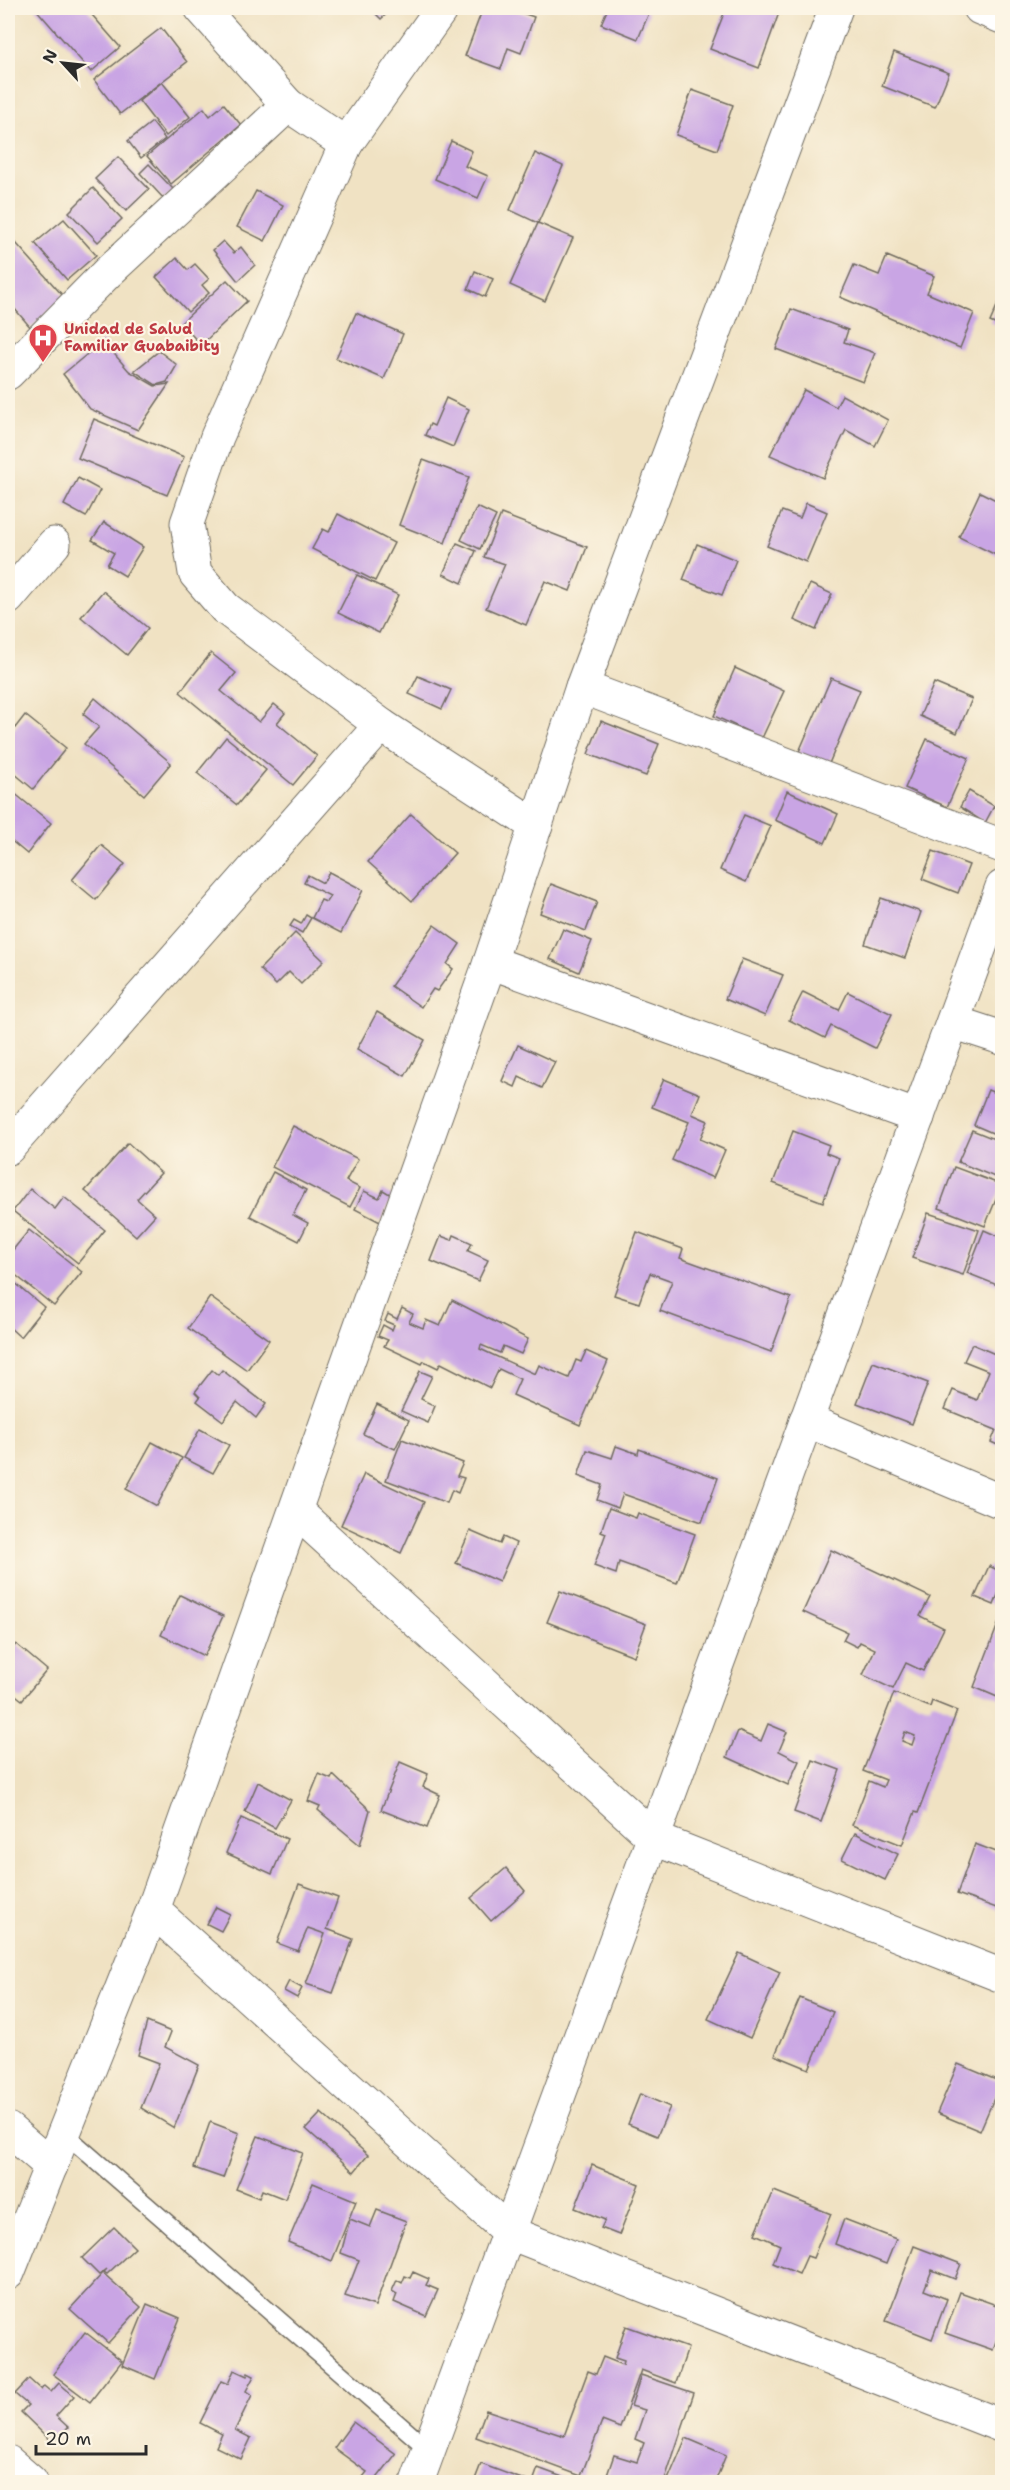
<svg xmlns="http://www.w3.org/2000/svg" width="1010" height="2490" font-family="'Shantell Sans',sans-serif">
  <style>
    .building { fill: #c9a5e4; fill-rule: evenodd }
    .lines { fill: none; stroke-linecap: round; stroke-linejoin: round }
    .lane-casing { stroke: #706b60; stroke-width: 19 }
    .street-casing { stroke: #706b60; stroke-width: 35 }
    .lane { stroke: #fff; stroke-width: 16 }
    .street { stroke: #fff; stroke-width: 33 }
    .labels { text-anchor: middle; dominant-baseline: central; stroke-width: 4.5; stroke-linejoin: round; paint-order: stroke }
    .health-label { font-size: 15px; font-weight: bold; fill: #be3a42; stroke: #fcf5e5; text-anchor: start }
  </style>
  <rect width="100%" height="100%" fill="#fcf5e5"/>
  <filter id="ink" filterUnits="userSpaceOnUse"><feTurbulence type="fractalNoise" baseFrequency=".0167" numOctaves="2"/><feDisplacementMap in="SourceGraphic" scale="12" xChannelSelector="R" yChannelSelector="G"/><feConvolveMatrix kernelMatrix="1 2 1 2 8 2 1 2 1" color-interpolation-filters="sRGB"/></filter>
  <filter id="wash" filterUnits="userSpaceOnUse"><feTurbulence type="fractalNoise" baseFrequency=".008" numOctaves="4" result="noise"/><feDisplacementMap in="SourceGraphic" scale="24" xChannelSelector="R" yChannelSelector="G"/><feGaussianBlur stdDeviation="1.35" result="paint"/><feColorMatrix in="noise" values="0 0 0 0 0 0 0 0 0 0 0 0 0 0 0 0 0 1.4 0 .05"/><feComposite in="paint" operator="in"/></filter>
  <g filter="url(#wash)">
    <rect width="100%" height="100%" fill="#f0e2c3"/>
    <g id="blocks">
      <!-- building -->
      <g class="building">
        <polygon points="35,8 86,8 120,47 91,72"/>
        <polygon points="370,8 393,8 381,19"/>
        <polygon points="483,8 508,8 534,17 521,53 508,48 501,69 465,56"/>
        <polygon points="608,8 648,8 646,12 649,13 638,39 601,24"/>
        <polygon points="726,8 773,8 780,10 759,68 710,49"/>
        <polygon points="161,28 187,62 120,114 94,80"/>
        <polygon points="894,52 949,73 935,107 882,86"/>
        <polygon points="162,82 190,117 166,136 139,101"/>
        <polygon points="692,90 733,105 717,150 676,135"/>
        <polygon points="224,104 241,125 171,184 147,156 204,108 210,116"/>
        <polygon points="152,122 165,139 141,158 128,141"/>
        <polygon points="451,141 472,151 465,166 488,176 478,198 435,179"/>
        <polygon points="535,153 563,166 538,223 573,238 545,301 510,285 538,223 510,210"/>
        <polygon points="118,157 149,189 126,211 95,179"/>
        <polygon points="149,164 174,190 164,199 140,173"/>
        <polygon points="93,188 122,219 98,242 69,212"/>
        <polygon points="256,191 283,205 265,241 237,227"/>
        <polygon points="64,219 96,255 67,280 35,243"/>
        <polygon points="8,234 64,297 31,328 8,301"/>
        <polygon points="223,241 234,253 241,247 255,265 238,281 213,250"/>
        <polygon points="887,256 934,276 927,293 974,313 960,348 840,297 854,265 879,275"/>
        <polygon points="177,258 188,270 195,264 209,279 202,285 209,293 188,312 156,277"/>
        <polygon points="475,271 493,279 485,297 468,289"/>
        <polygon points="227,280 247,301 201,345 181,323"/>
        <polygon points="998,304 1002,306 1002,327 990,322"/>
        <polygon points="791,309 848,330 844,342 875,353 863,382 776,349"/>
        <polygon points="356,313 403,334 384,379 336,358"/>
        <polygon points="103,341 129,371 155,386 169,384 138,430 90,409 63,374"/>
        <polygon points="159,351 177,365 167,382 156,385 134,371"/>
        <polygon points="804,390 836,407 842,395 888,420 875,446 846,430 823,478 770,455"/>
        <polygon points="446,398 469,409 453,447 425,435 430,424 434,426"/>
        <polygon points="94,419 184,457 167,495 78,458"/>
        <polygon points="423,460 469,477 445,543 399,525"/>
        <polygon points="78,478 100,490 86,517 64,505"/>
        <polygon points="980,492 1002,503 1002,558 959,537"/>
        <polygon points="806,503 827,512 806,562 767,546 782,511 800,518"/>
        <polygon points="477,507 496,516 480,549 461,540"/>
        <polygon points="338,514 394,543 375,581 312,549 323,529 329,532"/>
        <polygon points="501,514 587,547 570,591 545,581 526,625 486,608 505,564 484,557"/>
        <polygon points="104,522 143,547 125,576 107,565 114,553 92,540"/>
        <polygon points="457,543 476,551 462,583 443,574"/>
        <polygon points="697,544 736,560 722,595 683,580"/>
        <polygon points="357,575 398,595 379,633 338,613"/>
        <polygon points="810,584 832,594 816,630 794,620"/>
        <polygon points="103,591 148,628 127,655 81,617"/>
        <polygon points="211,653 236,673 221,691 259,722 274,704 285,713 277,723 317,756 293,785 180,692"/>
        <polygon points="735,668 784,691 762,738 714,716"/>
        <polygon points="418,676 451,690 442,709 409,694"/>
        <polygon points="831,678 860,690 828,766 798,754"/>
        <polygon points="934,683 972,699 957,733 920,716"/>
        <polygon points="95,698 171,763 144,795 84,744 99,727 83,714"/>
        <polygon points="25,715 66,748 33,789 8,768 8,737"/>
        <polygon points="601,721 659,744 646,776 588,754"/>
        <polygon points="226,737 266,770 237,805 197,773"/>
        <polygon points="927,739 969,758 947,807 905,788"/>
        <polygon points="8,788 51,823 27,854 8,838"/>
        <polygon points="787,791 838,814 825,843 775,820"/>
        <polygon points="969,791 994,806 985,823 960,807"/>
        <polygon points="411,814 455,853 412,901 368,862"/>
        <polygon points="744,815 771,826 746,882 720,870"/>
        <polygon points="101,845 125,864 96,900 72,880"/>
        <polygon points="933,851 969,865 958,893 922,879"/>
        <polygon points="329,872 363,890 341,933 312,918 321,900 326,902 330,896 304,883 308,875 323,883"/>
        <polygon points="551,884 597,902 586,931 540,913"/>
        <polygon points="881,898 921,912 905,958 865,944"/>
        <polygon points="306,915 311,918 302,933 290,926 294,920 301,924"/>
        <polygon points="434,925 460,944 447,964 453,969 437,991 433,989 421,1007 391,986"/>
        <polygon points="563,929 592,941 579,972 550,959"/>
        <polygon points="295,933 324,961 301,984 289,972 276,985 260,969"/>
        <polygon points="742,959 783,975 765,1016 725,999"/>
        <polygon points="803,992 839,1010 848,992 892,1014 875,1048 831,1026 825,1038 789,1020"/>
        <polygon points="377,1012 425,1040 405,1076 357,1049"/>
        <polygon points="518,1045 555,1062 542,1088 519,1077 515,1087 502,1081"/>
        <polygon points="664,1079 700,1094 692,1114 708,1121 700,1139 725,1150 713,1178 672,1160 689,1122 652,1107"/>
        <polygon points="988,1090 1002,1096 1002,1137 974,1125"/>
        <polygon points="293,1126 358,1159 346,1181 360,1188 350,1207 272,1167"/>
        <polygon points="972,1130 1002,1142 1002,1180 958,1162"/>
        <polygon points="793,1131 829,1145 826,1153 839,1158 823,1202 773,1183"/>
        <polygon points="128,1143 161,1173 137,1199 155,1215 136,1236 85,1191"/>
        <polygon points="954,1167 1002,1185 985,1226 939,1208"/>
        <polygon points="273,1172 306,1190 293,1215 308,1223 299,1241 250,1216"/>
        <polygon points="30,1189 55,1209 64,1197 105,1230 78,1263 13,1211"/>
        <polygon points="383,1190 393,1196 380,1222 355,1209 364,1191 379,1198"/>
        <polygon points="928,1213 979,1230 963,1275 912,1258"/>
        <polygon points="29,1230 82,1272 54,1306 8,1269 8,1256"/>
        <polygon points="984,1230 1002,1238 1002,1287 967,1273"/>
        <polygon points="637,1232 683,1249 680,1258 791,1298 771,1352 660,1311 672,1281 650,1273 639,1303 614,1295"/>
        <polygon points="454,1235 472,1243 468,1251 488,1260 478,1281 431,1261 441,1236 452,1240"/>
        <polygon points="8,1277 44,1307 20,1337 8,1326"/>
        <polygon points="210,1297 269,1340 247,1370 188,1328"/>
        <polygon points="452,1300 528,1339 521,1354 503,1346 500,1353 481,1345 480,1349 535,1374 539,1365 569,1378 576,1360 581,1362 586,1351 608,1361 580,1425 513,1395 520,1379 499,1369 490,1388 441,1363 438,1368 424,1361 422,1364 384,1346 388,1340 378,1336 383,1325 392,1330 394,1325 385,1321 388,1314 397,1319 402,1308 413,1314 409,1322 423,1328 426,1320 440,1326"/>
        <polygon points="972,1344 1002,1357 1002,1447 991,1442 996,1430 945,1409 953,1390 977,1400 989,1371 964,1361"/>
        <polygon points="873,1362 928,1383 912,1424 857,1403"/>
        <polygon points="212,1370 218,1375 222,1370 266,1404 256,1418 237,1402 223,1421 197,1401 200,1397 195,1392"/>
        <polygon points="420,1371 432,1376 421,1399 435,1406 428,1423 401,1411"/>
        <polygon points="377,1404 409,1420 395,1449 363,1434"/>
        <polygon points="200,1429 229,1445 213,1473 184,1458"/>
        <polygon points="402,1439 463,1463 457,1476 464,1478 458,1493 452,1490 447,1503 386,1480"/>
        <polygon points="152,1442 182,1458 157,1506 126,1489"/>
        <polygon points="616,1446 638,1454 639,1449 718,1478 702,1522 623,1494 618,1508 597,1500 602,1485 578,1476 587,1450 612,1458"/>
        <polygon points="364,1474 424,1502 401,1553 341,1525"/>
        <polygon points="609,1508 636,1518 638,1513 695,1534 677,1583 619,1562 616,1574 594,1566 606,1533 601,1531"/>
        <polygon points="470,1531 500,1544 503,1537 516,1543 499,1582 456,1563"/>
        <polygon points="831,1550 930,1597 920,1616 944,1628 923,1671 906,1663 893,1689 863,1675 875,1649 860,1642 857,1647 843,1640 847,1632 803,1612"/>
        <polygon points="989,1566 1002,1572 1002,1584 994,1605 975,1597"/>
        <polygon points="560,1591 646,1624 634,1656 547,1622"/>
        <polygon points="180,1595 223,1616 204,1656 161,1635"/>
        <polygon points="1002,1614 1002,1699 974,1687"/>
        <polygon points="16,1644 47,1670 22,1700 8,1689 8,1654"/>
        <path d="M 894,1693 L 930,1707 L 932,1701 L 957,1711 L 918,1813 L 915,1812 L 902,1845 L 852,1825 L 869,1781 L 883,1787 L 886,1780 L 863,1771 ZM 905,1732 L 915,1736 L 912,1745 L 902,1741 Z"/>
        <polygon points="768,1724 787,1732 779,1751 799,1761 788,1785 727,1757 738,1731 761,1741"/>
        <polygon points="813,1760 840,1770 821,1822 794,1812"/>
        <polygon points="400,1762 428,1774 423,1787 440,1795 427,1828 381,1810"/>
        <polygon points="319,1774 331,1779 333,1775 370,1810 360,1845 318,1810 320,1806 308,1801"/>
        <polygon points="258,1782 291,1800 275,1828 245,1812"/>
        <polygon points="241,1818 287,1839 272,1874 226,1853"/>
        <polygon points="855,1833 898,1854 885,1880 842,1859"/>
        <polygon points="975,1844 1002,1854 1002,1910 957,1894"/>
        <polygon points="506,1868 525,1891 491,1921 471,1898"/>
        <polygon points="299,1884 338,1898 327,1929 353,1939 333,1993 306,1984 325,1934 308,1928 298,1951 277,1943"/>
        <polygon points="216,1907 230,1914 221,1931 207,1924"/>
        <polygon points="739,1953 780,1972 750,2038 708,2019"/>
        <polygon points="289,1981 302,1988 297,1998 284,1991"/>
        <polygon points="800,1998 833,2012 809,2069 775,2055"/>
        <polygon points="147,2022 171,2032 165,2047 199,2065 174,2128 141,2108 159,2063 138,2055"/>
        <polygon points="958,2064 1001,2082 980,2131 937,2113"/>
        <polygon points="640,2094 670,2107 657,2136 628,2124"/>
        <polygon points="321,2113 368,2155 354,2172 306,2129"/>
        <polygon points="210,2122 239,2133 223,2178 194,2168"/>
        <polygon points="258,2136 303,2153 285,2199 262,2190 259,2198 236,2189"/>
        <polygon points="592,2165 639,2184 619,2235 601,2228 605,2220 575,2208"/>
        <polygon points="313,2183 356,2201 332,2261 288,2242"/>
        <polygon points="774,2191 831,2214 813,2258 807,2256 799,2274 773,2263 780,2245 755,2234"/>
        <polygon points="377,2210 406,2221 375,2306 345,2296 359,2260 341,2253 350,2219 370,2227"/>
        <polygon points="844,2219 896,2239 886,2264 835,2244"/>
        <polygon points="114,2227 135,2248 107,2274 104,2272 107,2269 99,2275 82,2258"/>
        <polygon points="914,2246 961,2264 955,2279 932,2270 924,2290 947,2299 932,2339 886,2321"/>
        <polygon points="413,2272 429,2279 426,2285 438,2290 426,2316 394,2302 397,2294 392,2291 397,2280 402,2283 405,2276 410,2278"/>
        <polygon points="103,2273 141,2307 108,2343 70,2309"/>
        <polygon points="960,2292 1002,2307 1002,2324 993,2350 945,2333"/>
        <polygon points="147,2304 180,2318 155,2379 122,2365"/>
        <polygon points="626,2326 688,2348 676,2383 641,2370 620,2428 602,2421 581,2476 476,2437 486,2410 564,2436 588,2371 596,2374 603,2357 623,2365 624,2361 615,2358"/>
        <polygon points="85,2332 122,2361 90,2402 53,2374"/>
        <polygon points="234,2370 247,2376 248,2373 254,2376 246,2391 252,2395 235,2430 251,2438 241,2459 216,2447 222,2434 200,2423 221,2381 228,2384"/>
        <polygon points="641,2375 694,2393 664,2482 609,2482 605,2481 614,2455 637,2462 644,2443 635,2439 645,2410 631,2406"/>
        <polygon points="29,2379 41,2390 44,2386 51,2392 59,2383 74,2396 56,2416 68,2427 53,2443 21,2412 28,2405 15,2394"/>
        <polygon points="353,2422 396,2454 374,2482 359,2482 367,2472 334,2448"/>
        <polygon points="686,2438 726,2455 715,2482 667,2482"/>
        <polygon points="481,2464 530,2482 474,2482"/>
        <polygon points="538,2468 576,2482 533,2482"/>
      </g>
    </g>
  </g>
  <g filter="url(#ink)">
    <use href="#blocks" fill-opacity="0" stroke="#706b60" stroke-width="1.5"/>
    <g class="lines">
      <!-- lane casing -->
      <g class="lane-casing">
        <polyline id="lane" points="64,2133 429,2450"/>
      </g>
      <!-- street casing -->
      <g class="street-casing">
        <g id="street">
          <polyline points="201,8 288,105"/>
          <polyline points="980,8 1002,17"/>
          <polyline points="346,144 217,437 187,523 195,573 225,608 381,725 536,826"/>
          <polyline points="8,373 107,273 288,105 346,144 442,8"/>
          <polyline points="8,598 54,544"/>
          <polyline points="582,687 1002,846"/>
          <polyline points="490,962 918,1117"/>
          <polyline points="953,1022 1002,1038"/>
          <polyline points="8,1148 381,725"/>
          <polyline points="806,1420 1002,1502"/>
          <polyline points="296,1511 655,1839 1002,1976"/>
          <polyline points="153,1910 510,2233 1002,2426"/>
          <polyline points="8,2129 51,2166"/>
          <polyline points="8,2273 153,1910 490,962 582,687 836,8"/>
          <polyline points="8,2462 31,2482"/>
          <polyline points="417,2482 1002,887"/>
        </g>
      </g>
      <!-- lane -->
      <use href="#lane" class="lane"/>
      <!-- street -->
      <use href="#street" class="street"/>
    </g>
  </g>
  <!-- icons -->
  <defs>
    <g id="hospital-pin" transform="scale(1.5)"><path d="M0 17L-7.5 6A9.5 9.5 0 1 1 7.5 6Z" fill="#e0444e" stroke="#fcf5e5"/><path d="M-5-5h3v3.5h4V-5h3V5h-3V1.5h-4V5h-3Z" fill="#fff"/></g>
  </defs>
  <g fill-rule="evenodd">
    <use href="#hospital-pin" x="43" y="338"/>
  </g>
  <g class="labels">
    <!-- health labels -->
    <g class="health-label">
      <text x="64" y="329">Unidad de Salud<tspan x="64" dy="17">Familiar Guabaibity</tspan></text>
    </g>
  </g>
  <!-- margin -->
  <rect width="1010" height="2490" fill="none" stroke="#fcf5e5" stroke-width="30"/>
  <!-- north arrow -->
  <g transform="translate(63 63) rotate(297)" stroke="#fcf5e5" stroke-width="4.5" paint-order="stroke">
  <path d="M0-4.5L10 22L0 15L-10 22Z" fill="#2b2b2b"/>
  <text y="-9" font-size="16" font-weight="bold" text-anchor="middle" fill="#2b2b2b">N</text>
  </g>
  <!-- scale -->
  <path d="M36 2445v9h110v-9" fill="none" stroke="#2b2b2b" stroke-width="3"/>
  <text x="45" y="2445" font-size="18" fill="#2b2b2b" stroke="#fcf5e5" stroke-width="4.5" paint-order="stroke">20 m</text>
</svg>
